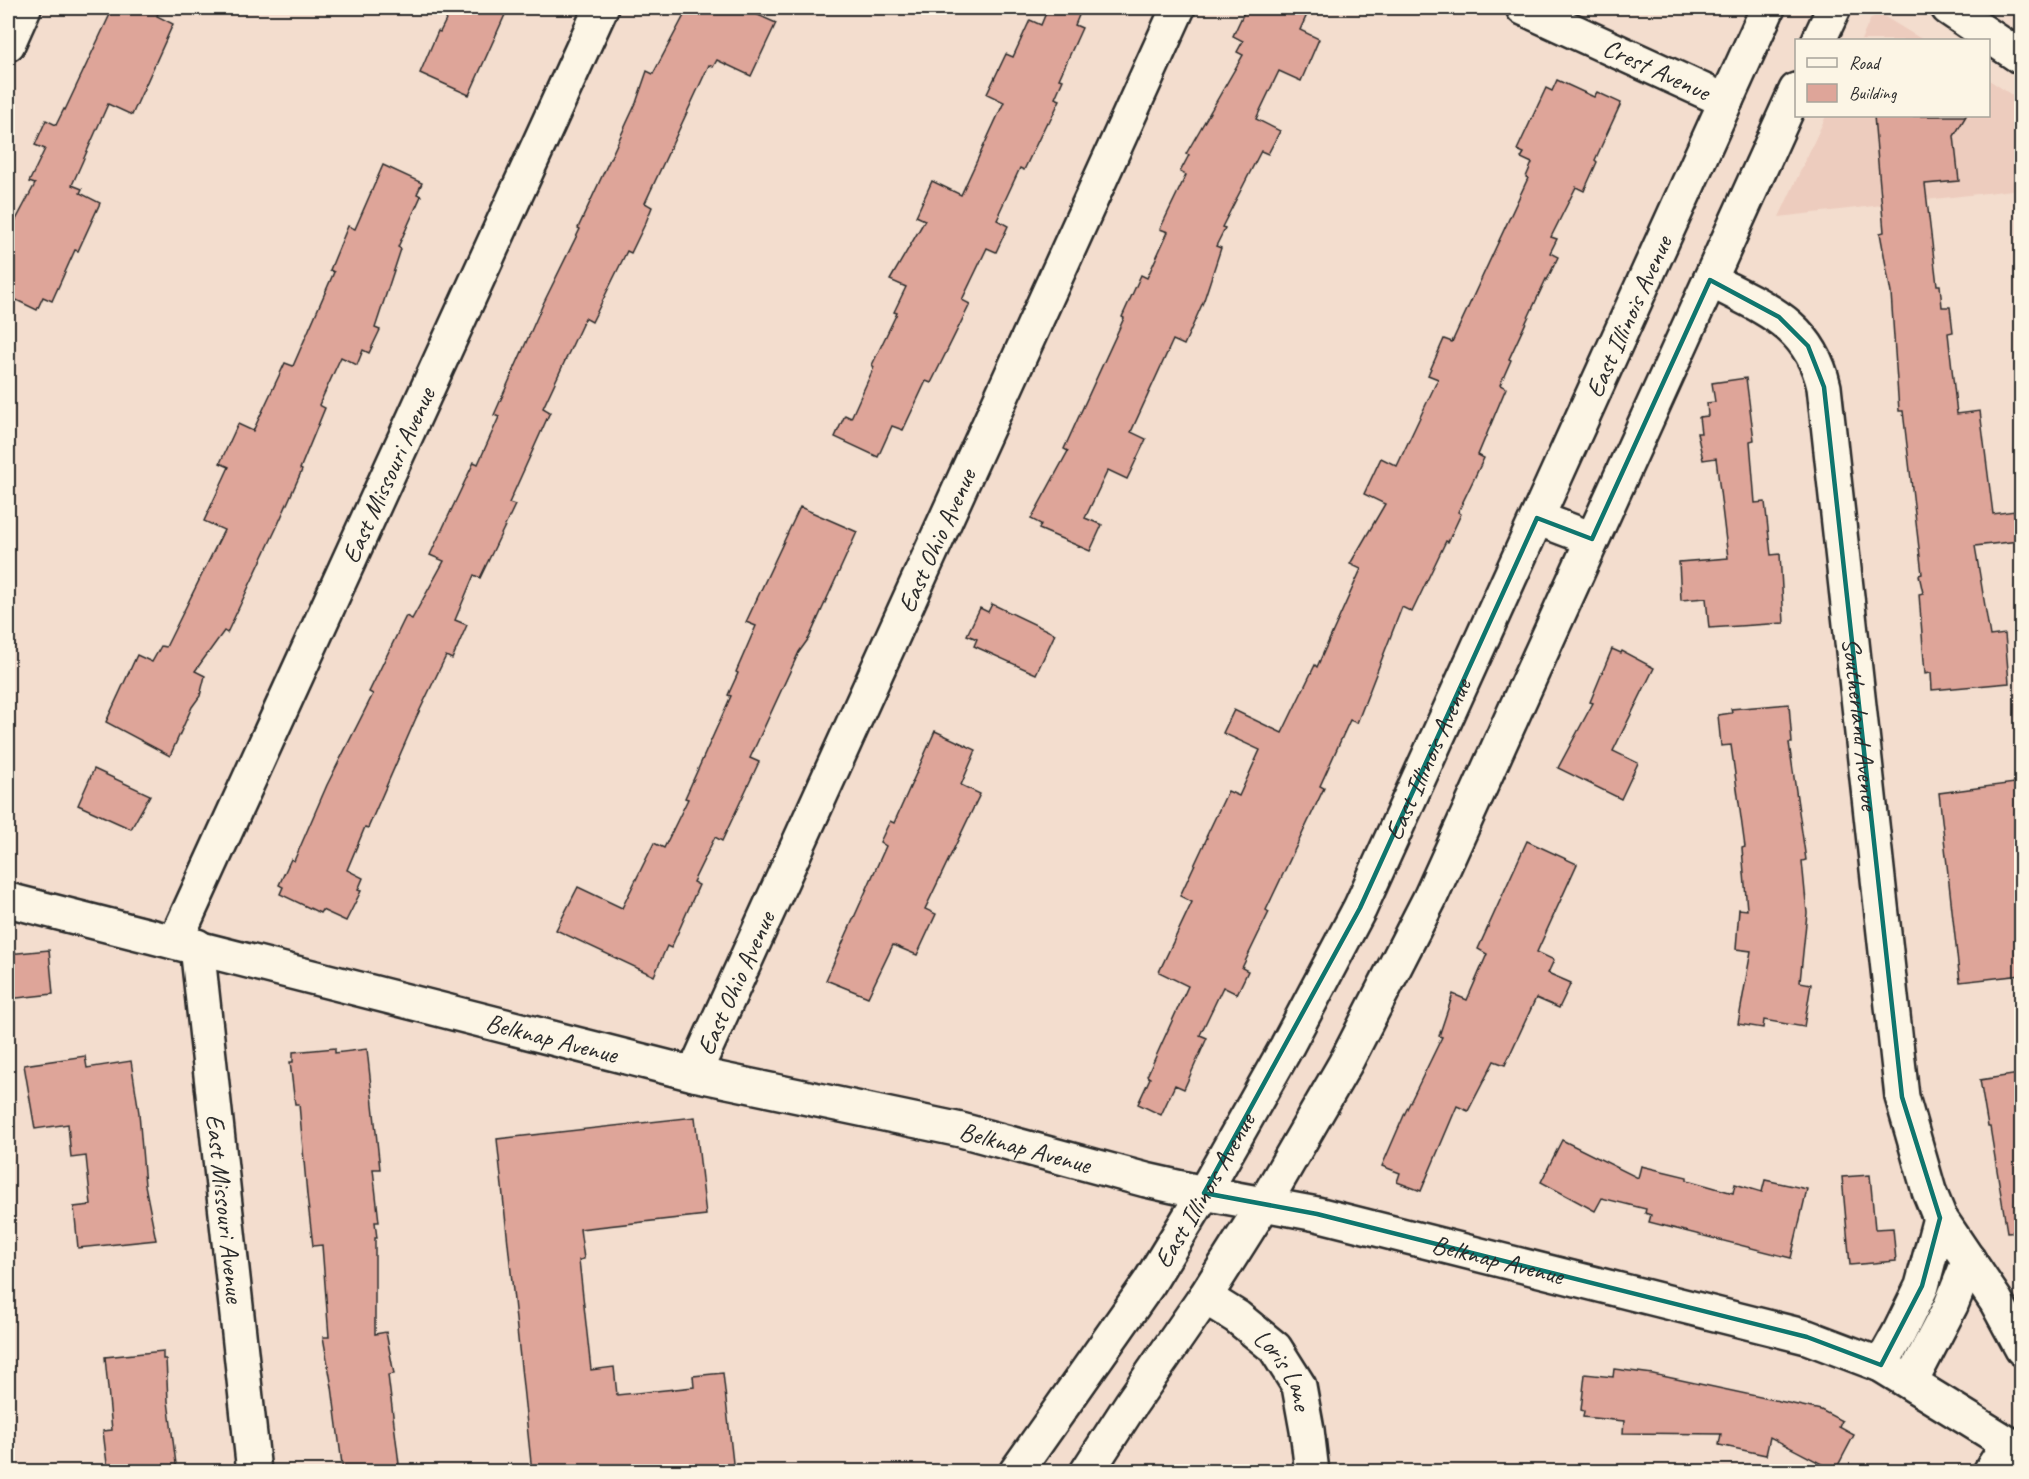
<svg xmlns="http://www.w3.org/2000/svg" width="2029" height="1479" font-family="Caveat,sans-serif">
  <style>
    .built { fill: #edccbe }
    .building { fill: #dea599; stroke: #2b2b2b; stroke-width: 1.5 }
    .lines { fill: none; stroke-linecap: round; stroke-linejoin: round }
    .minor-casing { stroke: #2b2b2b; stroke-width: 38 }
    .secondary-casing { stroke: #2b2b2b; stroke-width: 38 }
    .minor { stroke: #fcf5e5; stroke-width: 33 }
    .secondary { stroke: #fcf5e5; stroke-width: 33 }
    .marked { fill: none; stroke: #0f766e; stroke-width: 4.5; stroke-linejoin: round }
    .labels { text-anchor: middle; dominant-baseline: central; stroke-width: 4.5; stroke-linejoin: round; paint-order: stroke }
    .street-label { font-size: 26px; fill: #2b2b2b; stroke: #fcf5e5 }
  </style>
  <rect width="100%" height="100%" fill="#f3ddce"/>
  <filter id="ink" filterUnits="userSpaceOnUse"><feTurbulence type="fractalNoise" baseFrequency=".0167" numOctaves="2"/><feDisplacementMap in="SourceGraphic" scale="12" xChannelSelector="R" yChannelSelector="G"/><feConvolveMatrix kernelMatrix="1 2 1 2 8 2 1 2 1" color-interpolation-filters="sRGB"/></filter>
  <g filter="url(#ink)">
    <!-- built -->
    <g class="built">
      <polygon points="1880,14 1923,40 1861,40 1871,18"/>
      <polygon points="1989,80 2021,101 2021,189 1779,217 1826,116 1988,116"/>
    </g>
    <!-- building -->
    <g class="building">
      <polygon points="113,8 160,8 157,16 173,24 132,115 108,104 72,185 82,189 80,193 100,203 78,251 75,250 52,301 43,297 37,310 8,296 8,235 35,184 29,182 45,149 35,145 46,120 56,125 64,109 65,110"/>
      <polygon points="452,8 508,8 469,95 420,73 438,31 440,32"/>
      <polygon points="688,8 742,8 776,23 751,76 717,60 713,67 709,65 645,203 652,207 646,222 631,253 627,251 592,322 585,318 543,408 550,412 509,503 515,505 480,578 474,575 455,620 467,625 452,659 446,656 416,718 368,828 365,827 347,870 363,878 358,890 361,891 346,921 322,910 320,913 280,894 283,887 279,885 291,859 294,861 327,785 373,694 369,692 406,616 412,619 444,561 430,555 474,462 478,464 499,417 494,415 543,304 580,229 578,228 636,103 647,71 653,74"/>
      <polygon points="1048,8 1082,8 1075,25 1082,28 1059,79 1063,80 1055,98 1060,100 1049,123 1047,122 1024,170 1020,168 999,213 1000,214 997,220 1008,226 996,252 987,248 962,300 970,304 931,383 926,381 903,430 892,426 878,457 835,437 845,415 851,418 874,367 872,365 897,313 894,312 906,287 890,280 925,220 916,216 932,181 961,195 1004,102 987,94 1006,54 1013,57 1030,20 1041,25"/>
      <polygon points="1246,8 1310,8 1300,30 1319,39 1301,81 1279,71 1256,119 1280,131 1268,154 1261,151 1222,227 1225,228 1216,246 1221,248 1204,300 1184,345 1173,340 1131,432 1146,439 1127,479 1108,470 1085,518 1102,525 1090,551 1039,529 1041,524 1031,519 1068,451 1064,449 1124,318 1122,317 1141,275 1147,278 1168,232 1160,229 1186,175 1180,172 1189,155 1186,154 1243,55 1237,52 1243,41 1233,36"/>
      <polygon points="1557,80 1594,97 1597,92 1621,103 1595,160 1597,162 1584,191 1576,187 1551,237 1557,239 1550,253 1558,257 1547,280 1546,279 1509,359 1511,360 1500,385 1506,388 1478,455 1484,458 1458,512 1461,514 1448,542 1446,541 1412,612 1402,607 1357,723 1350,720 1320,786 1324,788 1266,910 1269,912 1242,968 1248,971 1237,994 1223,987 1200,1035 1207,1038 1184,1089 1175,1085 1161,1115 1138,1104 1150,1078 1147,1076 1188,986 1159,972 1192,902 1180,896 1207,838 1206,837 1228,791 1239,796 1260,750 1223,733 1234,710 1282,733 1315,665 1317,667 1361,569 1350,564 1385,504 1364,494 1381,458 1397,466 1438,379 1428,375 1444,339 1452,342 1528,178 1526,177 1532,163 1521,158 1524,153 1517,150 1546,88 1552,91"/>
      <polygon points="1874,116 1966,116 1954,136 1959,181 1925,184 1937,285 1940,285 1942,307 1950,307 1953,332 1948,333 1957,414 1980,411 1993,514 2015,511 2019,541 1975,546 1990,636 2005,634 2009,683 1932,690 1931,673 1925,674 1919,594 1923,593 1919,575 1922,574 1903,411 1899,411 1891,293 1880,233 1884,232"/>
      <polygon points="383,165 422,183 417,194 421,196 398,247 401,249 375,328 380,330 369,353 363,350 357,365 341,357 319,405 325,408 300,469 302,470 276,529 227,633 224,631 195,671 205,676 200,696 192,707 170,756 106,722 137,655 152,662 161,646 166,647 224,530 204,521 229,467 220,463 238,424 253,431 285,363 293,366 334,272 330,270 348,226 355,229"/>
      <polygon points="1746,378 1754,440 1750,441 1755,503 1765,502 1771,555 1780,554 1784,623 1709,628 1706,598 1681,600 1679,562 1728,558 1716,458 1703,460 1697,433 1701,433 1699,417 1708,416 1707,403 1715,402 1712,383"/>
      <polygon points="800,507 857,532 809,638 799,652 750,758 759,762 752,777 722,841 715,837 693,882 699,885 671,948 667,946 654,976 556,930 578,887 622,908 654,843 664,848 688,799 685,798 731,696 728,695 738,673 736,672 756,626 746,622"/>
      <polygon points="992,604 1055,634 1036,674 974,646 977,639 967,635 980,608 988,612"/>
      <polygon points="1612,649 1621,653 1622,651 1654,668 1613,751 1638,763 1621,799 1558,768 1593,703 1590,702"/>
      <polygon points="1789,704 1792,743 1789,743 1806,860 1802,861 1807,913 1800,982 1811,984 1804,1027 1764,1020 1763,1028 1738,1024 1751,951 1736,949 1739,909 1747,910 1742,848 1745,847 1731,745 1721,746 1718,715 1732,713 1731,709"/>
      <polygon points="935,731 976,750 961,785 980,794 925,909 936,914 917,955 893,945 868,997 826,980 886,846 880,842 890,821 894,823"/>
      <polygon points="94,769 150,795 131,829 78,805"/>
      <polygon points="2022,782 2022,892 2016,893 2022,940 2022,975 1960,982 1939,793"/>
      <polygon points="1527,841 1577,864 1537,952 1554,960 1548,973 1571,983 1559,1008 1536,998 1505,1065 1494,1061 1468,1111 1457,1106 1421,1191 1397,1182 1400,1173 1382,1166 1405,1113 1442,1037 1439,1036 1453,994 1467,1000 1487,954 1478,949"/>
      <polygon points="49,950 53,994 8,999 8,954"/>
      <polygon points="335,1048 335,1053 367,1049 380,1169 373,1169 379,1222 375,1222 377,1238 375,1238 375,1334 386,1332 394,1374 388,1375 400,1472 343,1472 332,1387 323,1337 329,1337 322,1245 313,1246 307,1195 299,1104 295,1104 290,1062 293,1062 293,1052"/>
      <polygon points="85,1056 87,1068 131,1061 139,1113 145,1185 156,1240 78,1248 74,1207 91,1205 86,1156 71,1158 68,1124 35,1129 24,1065"/>
      <polygon points="2019,1074 2022,1091 2022,1231 2007,1232 1990,1127 1988,1127 1980,1080"/>
      <polygon points="695,1117 706,1215 580,1229 584,1259 579,1260 591,1370 614,1367 617,1395 694,1387 693,1376 723,1373 734,1472 703,1472 702,1466 652,1472 532,1472 497,1139"/>
      <polygon points="1562,1140 1638,1178 1641,1166 1687,1177 1687,1180 1733,1193 1735,1184 1762,1192 1765,1180 1807,1189 1791,1258 1649,1222 1651,1215 1645,1213 1646,1209 1602,1198 1595,1211 1541,1182"/>
      <polygon points="1870,1175 1875,1229 1893,1228 1896,1261 1850,1265 1842,1177"/>
      <polygon points="163,1351 163,1359 166,1359 168,1401 177,1472 108,1472 103,1431 112,1430 105,1357"/>
      <polygon points="1614,1369 1653,1374 1821,1410 1842,1421 1839,1427 1854,1435 1835,1471 1770,1437 1766,1455 1719,1445 1721,1434 1623,1433 1624,1421 1583,1417 1584,1411 1581,1410 1585,1374 1613,1377"/>
    </g>
    <g class="lines">
      <!-- minor casing -->
      <g class="minor-casing">
        <g id="minor">
          <path id="s1" d="M 1523,8 L 1726,101"/>
          <polyline points="8,44 24,8"/>
          <path id="s2" d="M 1710,280 C 1763,308 1810,323 1824,387 L 1902,1097 L 1929,1191 L 1940,1218 L 1996,1301 L 2022,1349"/>
          <path id="s3" d="M 8,900 L 694,1074 L 961,1130 L 1146,1180 L 1204,1193 L 1317,1214 L 1807,1337 L 1881,1365 L 2022,1452"/>
          <path id="s4" d="M 175,942 L 601,8"/>
          <path id="s5" d="M 197,946 L 254,1472"/>
          <path id="s6" d="M 694,1074 L 1178,8"/>
          <path id="s7" d="M 1205,1297 L 1237,1317 L 1275,1348 L 1299,1386 L 1307,1430 L 1312,1472"/>
          <polyline points="1881,1365 1899,1333 1922,1286 1940,1218"/>
          <polyline points="1911,1382 1951,1305 1969,1260"/>
          <polyline points="1990,1472 2008,1444"/>
        </g>
      </g>
      <!-- secondary casing -->
      <g class="secondary-casing">
        <g id="secondary">
          <polyline points="1948,8 2022,58"/>
          <polyline points="1819,40 1834,8"/>
          <polyline points="1537,518 1592,539"/>
          <path id="s8" d="M 1016,1472 L 1149,1283 L 1204,1193 L 1287,1046 L 1360,908 L 1768,8"/>
          <polyline points="1087,1472 1131,1404 1205,1297 1264,1204 1345,1064 1430,898 1796,90"/>
        </g>
      </g>
      <!-- minor -->
      <use href="#minor" class="minor"/>
      <!-- secondary -->
      <use href="#secondary" class="secondary"/>
    </g>
  </g>
  <!-- marked area -->
  <path class="marked" d="M 1710,280 L 1779,317 L 1808,346 L 1824,387 L 1902,1097 L 1940,1218 L 1922,1286 L 1881,1365 L 1807,1337 L 1317,1214 L 1204,1193 L 1360,908 L 1537,518 L 1592,539 Z"/>
  <g class="labels">
    <!-- street labels -->
    <g class="street-label">
      <text stroke="none"><textPath href="#s1" startOffset="147">Crest Avenue</textPath></text>
      <text stroke="none"><textPath href="#s8" startOffset="1311">East Illinois Avenue</textPath></text>
      <text stroke="none"><textPath href="#s4" startOffset="513">East Missouri Avenue</textPath></text>
      <text stroke="none"><textPath href="#s6" startOffset="586">East Ohio Avenue</textPath></text>
      <text stroke="none"><textPath href="#s2" startOffset="502">Southerland Avenue</textPath></text>
      <text stroke="none"><textPath href="#s8" startOffset="825">East Illinois Avenue</textPath></text>
      <text stroke="none"><textPath href="#s6" startOffset="100">East Ohio Avenue</textPath></text>
      <text stroke="none"><textPath href="#s3" startOffset="561">Belknap Avenue</textPath></text>
      <text stroke="none"><textPath href="#s3" startOffset="1047">Belknap Avenue</textPath></text>
      <text stroke="none"><textPath href="#s8" startOffset="339">East Illinois Avenue</textPath></text>
      <text stroke="none"><textPath href="#s5" startOffset="264">East Missouri Avenue</textPath></text>
      <text stroke="none"><textPath href="#s3" startOffset="1533">Belknap Avenue</textPath></text>
      <text stroke="none"><textPath href="#s7" startOffset="110">Loris Lane</textPath></text>
    </g>
  </g>
  <!-- margin -->
  <rect width="2029" height="1479" fill="none" stroke="#fcf5e5" stroke-width="30"/>
  <rect x="15" y="15" width="1999" height="1449" fill="none" stroke="#2b2b2b" stroke-width="2" filter="url(#ink)"/>
  <!-- legend -->
  <rect x="1795" y="39" width="195" height="78" fill="#fcf5e5" stroke="#a8a49b" stroke-width="1.5"/>
  <rect x="1807" y="58" width="30" height="9" fill="#fcf5e5" stroke="#a8a49b" stroke-width="1.5"/>
  <text x="1849" y="69" font-size="18" fill="#2b2b2b">Road</text>
  <rect x="1807" y="84" width="30" height="18" fill="#dea599" stroke="#a8a49b" stroke-width="1.5"/>
  <text x="1849" y="99" font-size="18" fill="#2b2b2b">Building</text>
</svg>
